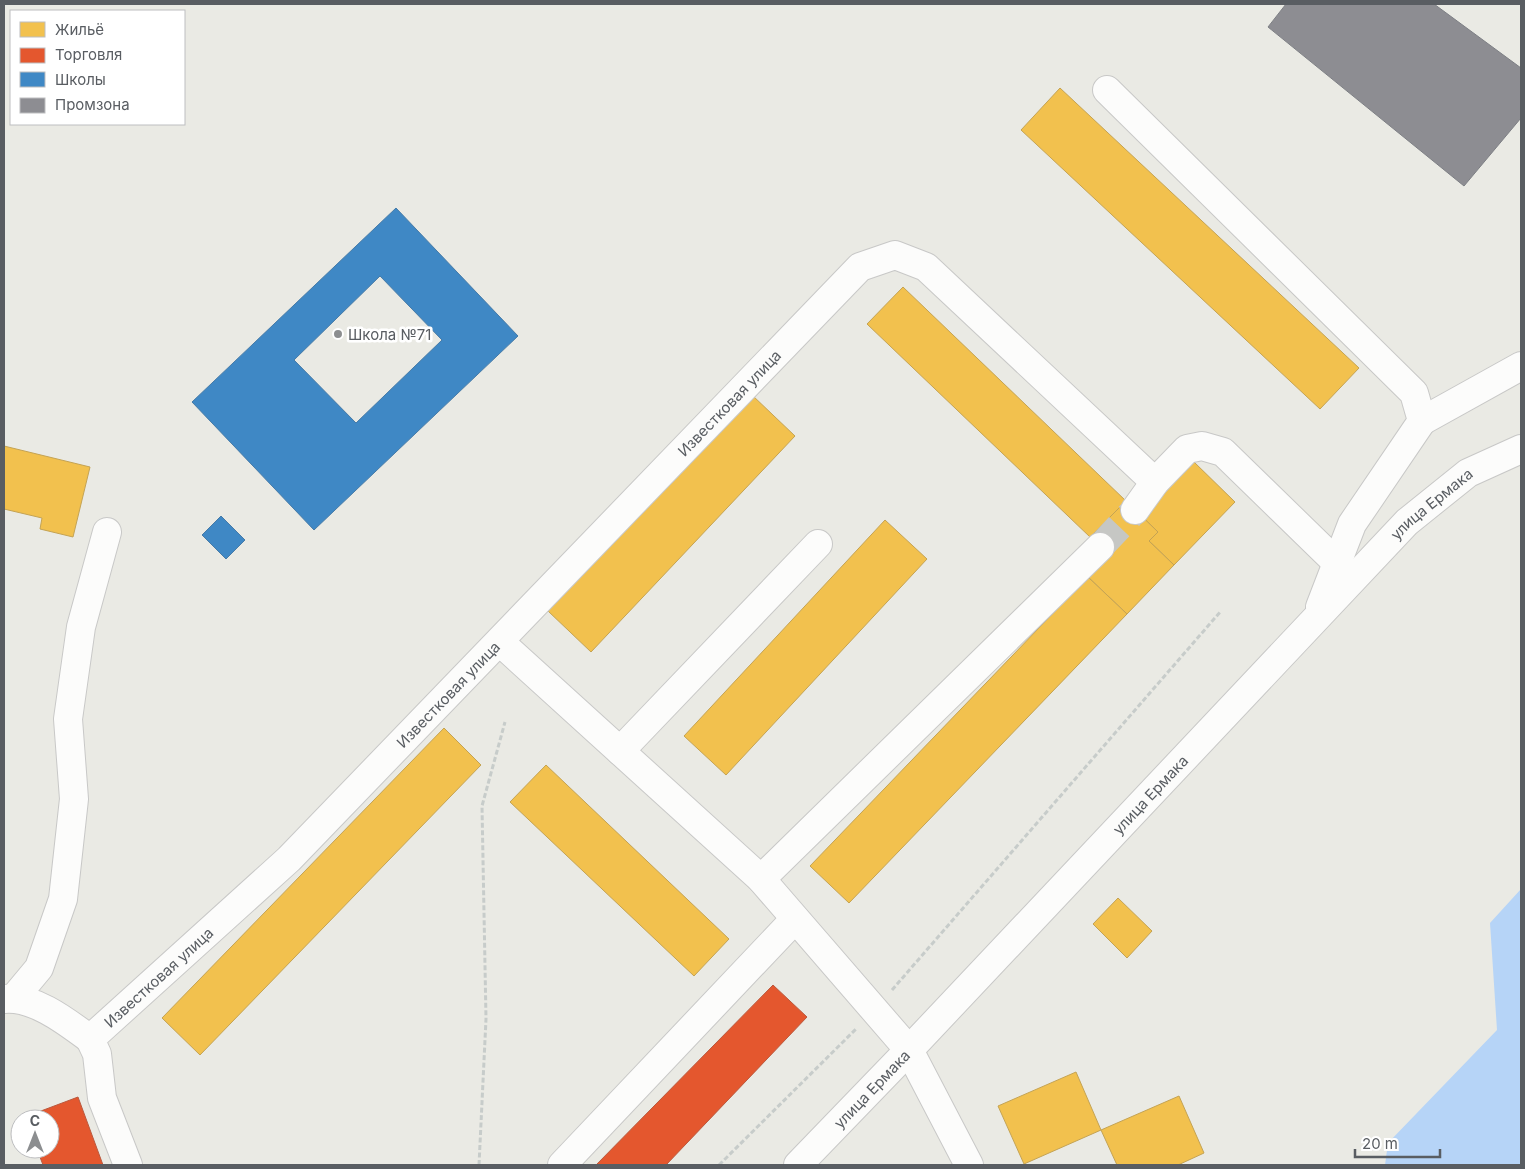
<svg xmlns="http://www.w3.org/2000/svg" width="1525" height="1169" font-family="Inter,sans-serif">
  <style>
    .water { fill: #b6d4f7 }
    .homes { fill: #f2c14e; stroke: #c4a354 }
    .shops { fill: #e4572e; stroke: #ba593e }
    .schools { fill: #3f88c5; stroke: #477ba7; fill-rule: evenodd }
    .industry { fill: #8d8d92; stroke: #7d7f84 }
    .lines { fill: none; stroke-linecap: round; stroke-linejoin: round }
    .minor-tunnel { stroke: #c6c7c4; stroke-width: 28; stroke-dasharray: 28 14; stroke-linecap: butt }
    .minor-casing { stroke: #c8c8c7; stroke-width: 30 }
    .path { stroke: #c7ccca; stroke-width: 3; stroke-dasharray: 5 2.5; stroke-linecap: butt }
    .minor { stroke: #fcfcfb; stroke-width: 28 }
    .poi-dot { fill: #8c8e90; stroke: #fff; stroke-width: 2 }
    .labels { text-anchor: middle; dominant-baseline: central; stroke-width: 5; stroke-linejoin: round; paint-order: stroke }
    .poi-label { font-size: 15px; fill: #595d62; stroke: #fff; text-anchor: start }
    .street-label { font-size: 15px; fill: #595d62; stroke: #fff }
  </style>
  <rect width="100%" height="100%" fill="#eaeae4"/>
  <!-- water -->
  <polygon class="water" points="1521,889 1521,1165 1385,1165 1388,1143 1497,1030 1490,923"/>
  <!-- homes -->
  <g class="homes">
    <polygon points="1060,88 1359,368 1320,409 1021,130"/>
    <polygon points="903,287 1126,501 1090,537 867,324"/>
    <polygon points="752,395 795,436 591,652 548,611"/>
    <polygon points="4,446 90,467 73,537 40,529 42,518 4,509"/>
    <polygon points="1193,461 1235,502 1174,565 1149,541 1158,532 1140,515"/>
    <polygon points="1126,501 1158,532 1149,541 1174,565 1127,614 1088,577 1109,555 1090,537"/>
    <polygon points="885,520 927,559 726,775 684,736"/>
    <polygon points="1088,577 1127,614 849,903 810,866"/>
    <polygon points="444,728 481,765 200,1055 162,1018"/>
    <polygon points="546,765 729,939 694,976 510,802"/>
    <polygon points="1118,898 1152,931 1127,958 1093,924"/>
    <polygon points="1076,1072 1101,1130 1024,1164 998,1106"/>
    <polygon points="1179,1096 1204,1153 1178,1165 1117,1165 1101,1130"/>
  </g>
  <!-- shops -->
  <g class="shops">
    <polygon points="773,985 807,1017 666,1165 596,1165"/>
    <polygon points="78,1097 103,1165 43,1165 37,1149 50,1149 50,1119 26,1119 25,1117"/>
  </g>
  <!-- schools -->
  <g class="schools">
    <path d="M 396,208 L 518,336 L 314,530 L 192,402 ZM 380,276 L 442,340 L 356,423 L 294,360 Z"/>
    <polygon points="221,516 245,540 226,559 202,535"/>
  </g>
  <!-- industry -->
  <polygon class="industry" points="1286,4 1434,4 1521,68 1521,118 1464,186 1268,27"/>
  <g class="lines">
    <!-- minor-tunnel -->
    <polyline class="minor-tunnel" points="1100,547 1135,510"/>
    <!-- minor casing -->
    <g class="minor-casing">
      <g id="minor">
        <polyline points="1107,90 1414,393 1422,421 1352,524 1320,607"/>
        <polyline points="1422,421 1521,366"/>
        <polyline points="1135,510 1155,482 1187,449 1202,446 1223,452 1337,563"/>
        <polyline points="500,642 761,879 909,1050 969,1165"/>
        <polyline points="620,751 818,544"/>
        <polyline points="761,879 1100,547"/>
        <polyline points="14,998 39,968 63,899 74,799 68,719 81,627 107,532"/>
        <path id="s1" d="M 4,999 C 34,996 67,1022 90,1039 L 289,859 L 860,267 L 895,255 L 926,267 L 1155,482"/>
        <polyline points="90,1039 97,1054 102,1098 128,1165"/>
        <polyline points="562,1165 795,919"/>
        <path id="s2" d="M 798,1165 L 909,1050 L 1407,522 L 1468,473 L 1521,449"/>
      </g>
    </g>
    <!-- path -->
    <g class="path">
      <polyline points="892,990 1221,611"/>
      <polyline points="479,1165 486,1019 482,806 505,722"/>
      <polyline points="719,1165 856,1029"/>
    </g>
    <!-- minor -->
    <use href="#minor" class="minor"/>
  </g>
  <!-- markers -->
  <circle class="poi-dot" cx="338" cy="334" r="5"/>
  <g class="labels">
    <!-- poi labels -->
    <g class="poi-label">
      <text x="348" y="334">Школа №71</text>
    </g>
    <!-- street labels -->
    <g class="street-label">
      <text stroke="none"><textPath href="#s1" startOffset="999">Известковая улица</textPath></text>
      <text stroke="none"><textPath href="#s2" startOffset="916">улица Ермака</textPath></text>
      <text stroke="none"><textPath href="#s1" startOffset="594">Известковая улица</textPath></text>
      <text stroke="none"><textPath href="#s2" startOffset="511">улица Ермака</textPath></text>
      <text stroke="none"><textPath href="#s1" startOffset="189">Известковая улица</textPath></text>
      <text stroke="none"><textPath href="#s2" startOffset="106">улица Ермака</textPath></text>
    </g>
  </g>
  <!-- border -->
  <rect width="1525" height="1169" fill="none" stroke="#595d62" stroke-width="10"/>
  <!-- legend -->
  <rect x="10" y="10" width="175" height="115" fill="#ffffff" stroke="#bdbec0"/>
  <rect x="20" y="22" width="25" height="15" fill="#f2c14e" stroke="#bdbec0"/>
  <text x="55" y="35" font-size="15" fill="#595d62">Жильё</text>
  <rect x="20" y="48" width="25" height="15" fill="#e4572e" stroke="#bdbec0"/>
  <text x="55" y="60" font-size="15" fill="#595d62">Торговля</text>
  <rect x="20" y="72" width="25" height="15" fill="#3f88c5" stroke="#bdbec0"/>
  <text x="55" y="85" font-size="15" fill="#595d62">Школы</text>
  <rect x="20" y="98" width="25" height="15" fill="#8d8d92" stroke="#bdbec0"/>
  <text x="55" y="110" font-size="15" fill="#595d62">Промзона</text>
  <!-- north arrow -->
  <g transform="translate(35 1134)"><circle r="24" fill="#ffffff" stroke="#bdbec0"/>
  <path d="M0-4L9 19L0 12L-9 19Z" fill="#8c8e90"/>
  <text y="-8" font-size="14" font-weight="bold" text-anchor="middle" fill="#595d62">С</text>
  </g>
  <!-- scale -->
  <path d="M1355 1149v8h85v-8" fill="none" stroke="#595d62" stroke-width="2.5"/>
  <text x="1362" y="1149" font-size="15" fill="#595d62" stroke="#ffffff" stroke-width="4" paint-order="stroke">20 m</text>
</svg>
